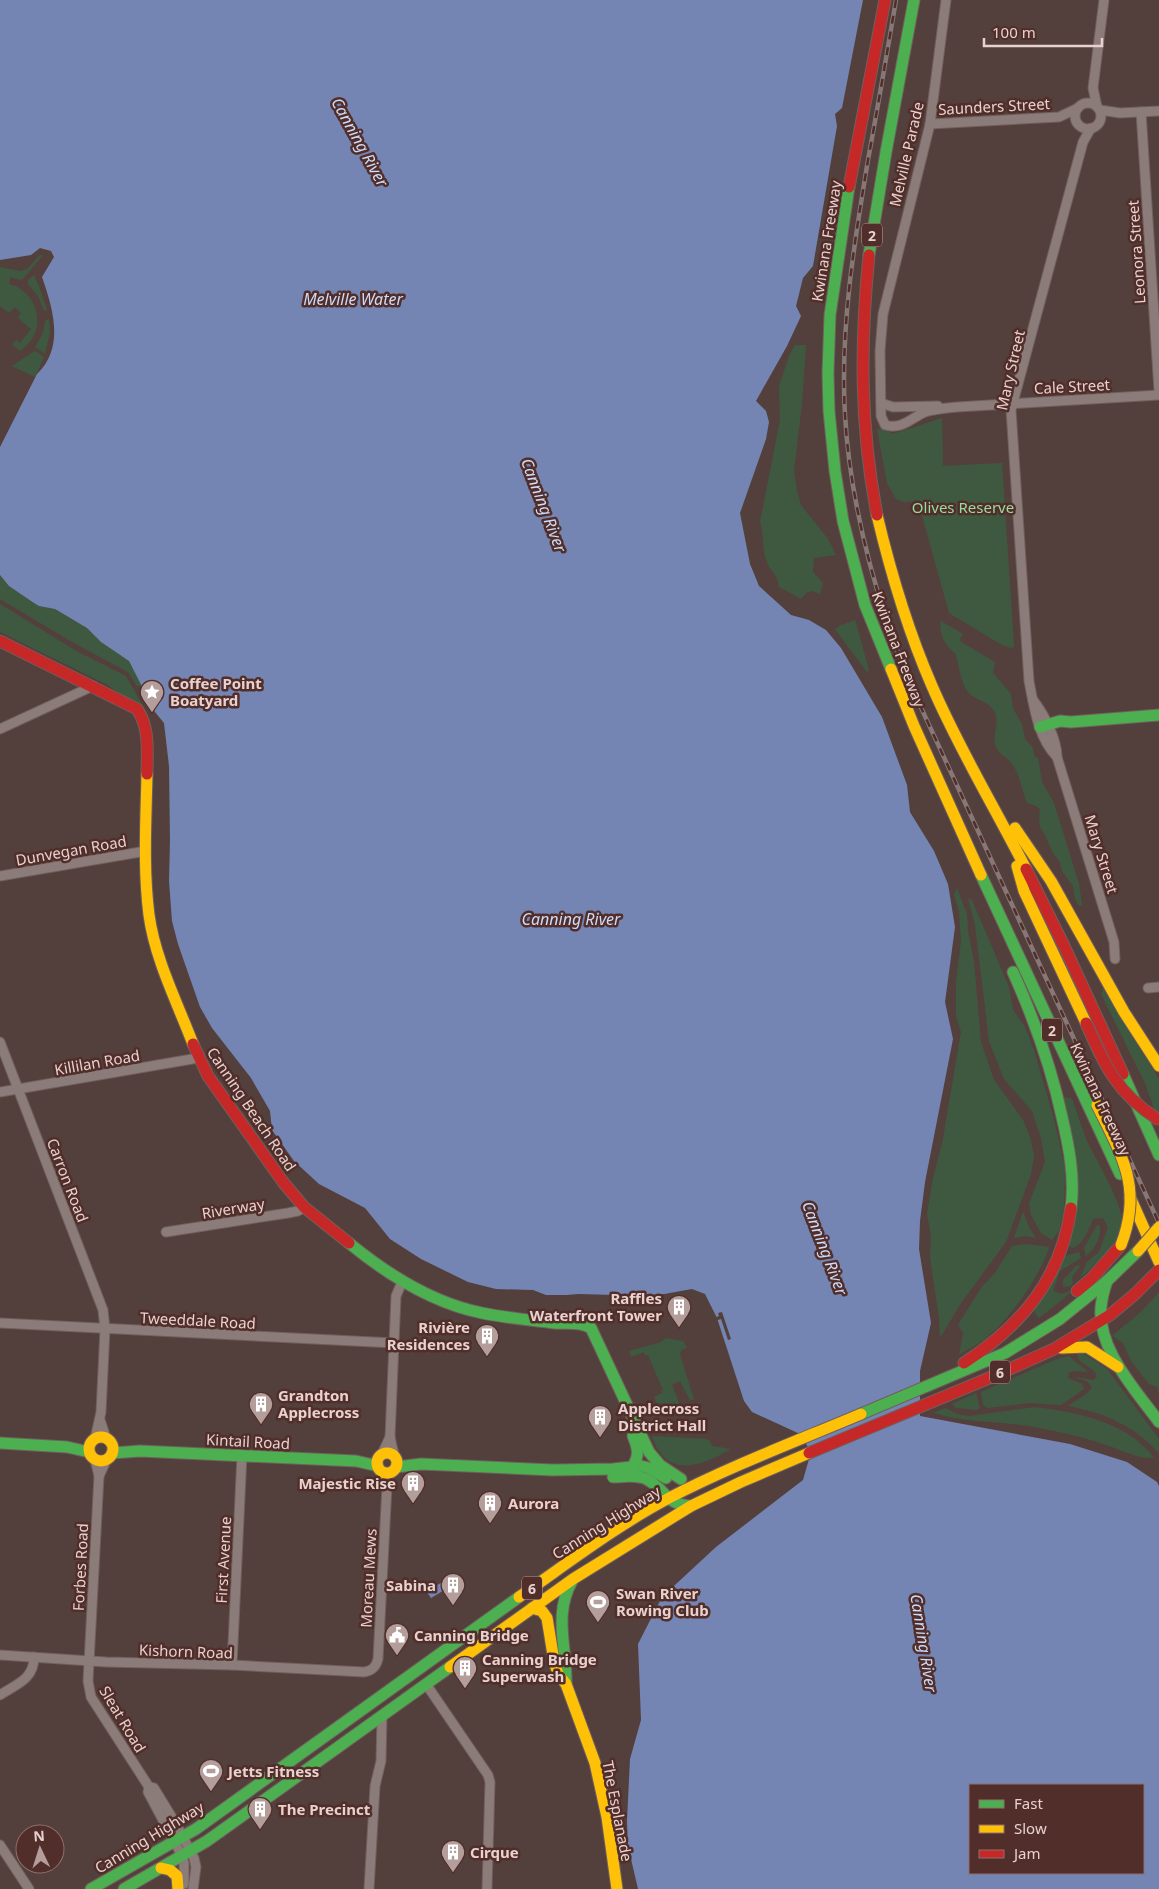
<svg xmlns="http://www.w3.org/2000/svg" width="1159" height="1889" font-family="'Noto Sans',sans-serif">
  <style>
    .green { fill: #3f5940 }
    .water { fill: #7485b3; fill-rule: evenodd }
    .pier { fill: #53403d }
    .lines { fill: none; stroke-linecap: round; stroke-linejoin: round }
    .street-casing { stroke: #705f5d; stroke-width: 11 }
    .fast-casing { stroke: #705f5d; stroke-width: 13 }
    .slow-casing { stroke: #705f5d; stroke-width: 13 }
    .jam-casing { stroke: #705f5d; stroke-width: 13 }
    .street { stroke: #8b7c7a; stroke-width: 9 }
    .fast { stroke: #4caf50; stroke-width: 11 }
    .slow { stroke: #ffc107; stroke-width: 11 }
    .jam { stroke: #c62828; stroke-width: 11 }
    .rail-casing { stroke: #877877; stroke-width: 4.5 }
    .rail { stroke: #512e2a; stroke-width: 2.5; stroke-dasharray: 8; stroke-linecap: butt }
    .slow-bridge-casing { stroke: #705f5d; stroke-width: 13; stroke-linecap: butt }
    .jam-bridge-casing { stroke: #705f5d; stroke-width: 13; stroke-linecap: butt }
    .slow-bridge { stroke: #ffc107; stroke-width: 11 }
    .jam-bridge { stroke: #c62828; stroke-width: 11 }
    .labels { text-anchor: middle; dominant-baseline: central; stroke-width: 5; stroke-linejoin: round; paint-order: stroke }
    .shield { fill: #512e2a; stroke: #bba09d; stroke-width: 1 }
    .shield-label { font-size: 14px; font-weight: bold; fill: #e8d1ce }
    .street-label { font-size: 15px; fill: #e8d1ce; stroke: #512e2a }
    .park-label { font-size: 15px; fill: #96dc9e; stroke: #512e2a }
    .poi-label { font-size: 15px; font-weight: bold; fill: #e8d1ce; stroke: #512e2a; text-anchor: start }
    .water-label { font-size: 16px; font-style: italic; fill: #cedbf9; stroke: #512e2a }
  </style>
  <rect width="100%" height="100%" fill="#53403d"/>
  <!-- green -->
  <g class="green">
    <path d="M 40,255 L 43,255 L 23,279 L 20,280 L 10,277 L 9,284 C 31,289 45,316 33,337 C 30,342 25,347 20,351 L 12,345 L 16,340 L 20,343 L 31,329 L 18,318 L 21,313 L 15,307 L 9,313 L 0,306 L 0,267 L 20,271 L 27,269 Z"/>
    <polygon points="34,275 40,289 47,310 44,311 38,296 28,284 28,280"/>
    <polygon points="49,319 50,332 45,354 35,347 43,333 45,321"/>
    <path d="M 795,345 L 806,345 L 802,403 L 794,471 L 797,491 L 801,505 L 828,539 L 836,555 L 814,558 L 813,572 L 823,583 L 820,594 L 813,591 L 807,592 L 801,599 L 779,587 C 777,571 771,574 767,562 C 761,548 765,535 760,522 L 780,420 L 779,386 L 789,356 Z"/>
    <polygon points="35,351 44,357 35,377 12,366"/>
    <polygon points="942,418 943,466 1002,463 1014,647 1011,648 1002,645 949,613 918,501 904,502 896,499 887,483 877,429 884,429 893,434"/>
    <polygon points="0,575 9,586 39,606 55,609 87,628 101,642 130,661 131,666 145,681 141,686 137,686 128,672 72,642 0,599"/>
    <polygon points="0,604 78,652 126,676 148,715 108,685 0,632"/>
    <polygon points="855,620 869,670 867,672 835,629 839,626"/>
    <path d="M 941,621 L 963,634 L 960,639 L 961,642 L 995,662 L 993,673 L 1011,694 L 1013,709 L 1022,724 L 1025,739 L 1033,748 L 1034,756 L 1038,758 L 1042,782 L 1054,803 L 1079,884 L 1082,905 L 1079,906 L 1075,898 L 1073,886 L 1062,871 L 1060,862 L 1053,853 L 1044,833 L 1040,827 L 1039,819 L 1040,809 L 1036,806 L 1027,803 C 1022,791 1020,774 1012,764 C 1008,758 999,754 996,747 C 991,739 1000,724 995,713 C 991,702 976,701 968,692 C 961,684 959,664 955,653 C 945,646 938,632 941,621 Z"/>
    <polygon points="957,888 967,914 968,931 974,962 981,1042 994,1080 1023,1120 1030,1137 1034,1156 1031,1174 1006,1242 961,1303 940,1338 939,1318 930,1257 931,1237 927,1213 933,1178 942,1144 961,1032 956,1016 956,984 961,940 959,911 954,895"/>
    <polygon points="968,898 972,900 1009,987 1013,1010 1025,1027 1034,1050 1054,1119 1065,1168 1064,1210 1059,1231 1052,1240 1041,1233 1031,1215 1029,1204 1045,1162 1041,1138 1032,1111 1004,1079 989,1041 975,925"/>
    <polygon points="1103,988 1120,1018 1159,1079 1159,1123 1145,1083 1101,994"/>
    <path d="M 1064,1097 L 1072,1099 C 1077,1112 1081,1126 1086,1139 C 1094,1157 1129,1213 1122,1230 C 1114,1247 1097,1261 1085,1274 L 1080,1278 L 1087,1262 L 1099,1252 L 1108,1227 L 1103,1218 L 1093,1219 C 1089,1229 1083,1244 1073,1248 L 1067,1245 Z"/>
    <polygon points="1023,1212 1030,1229 1036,1238 1026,1236 1014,1238"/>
    <path d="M 1097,1225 L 1099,1225 C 1103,1235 1094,1250 1086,1256 L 1084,1248 Z"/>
    <path d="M 1027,1244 L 1049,1247 C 1041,1275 1009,1320 986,1338 C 978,1345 968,1349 959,1355 L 963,1333 L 958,1325 L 981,1288 L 995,1273 L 1012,1246 Z"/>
    <polygon points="1079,1252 1081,1258 1060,1271 1053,1291 1061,1294 1074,1290 1039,1318 1035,1313 1034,1308 1065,1256"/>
    <polygon points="1077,1265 1080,1266 1072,1277 1073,1283 1071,1286 1063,1287 1063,1280"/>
    <polygon points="1159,1292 1159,1394 1157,1387 1149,1384 1131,1361 1123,1343 1112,1336 1142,1311"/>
    <polygon points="666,1338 683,1341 687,1348 681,1350 680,1354 694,1400 690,1400 680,1381 672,1385 680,1405 657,1403 654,1397 662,1393 661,1391 663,1390 648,1355 645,1355 644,1352 631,1357 629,1351 661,1342"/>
    <path d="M 1082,1353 L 1107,1369 L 1113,1377 L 1159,1439 L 1159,1453 C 1133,1425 1105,1413 1068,1406 L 1086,1394 L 1092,1388 L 1088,1382 L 1075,1377 L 1093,1380 L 1097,1377 L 1095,1372 L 1079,1360 L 1077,1354 Z"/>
    <polygon points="1069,1356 1088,1372 1073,1371 1069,1373 1068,1378 1082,1384 1084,1389 1061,1405 1030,1403 987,1408 983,1405 981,1392 1057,1359"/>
    <polygon points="976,1393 980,1408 977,1410 956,1408 952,1404"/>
    <path d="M 1035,1407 C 1076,1412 1128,1422 1154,1458 C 1135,1459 1121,1449 1103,1444 C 1076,1435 1049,1429 1021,1425 C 992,1421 961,1422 934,1413 L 945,1408 L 960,1415 L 970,1416 Z"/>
    <path d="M 652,1436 L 706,1439 L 710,1441 L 712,1446 L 731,1449 C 701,1466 666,1480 652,1436 Z"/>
  </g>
  <!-- water -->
  <g class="water">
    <path d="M 0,0 L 863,0 L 842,108 L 835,114 L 837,126 L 813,266 L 803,278 L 796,306 L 801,316 L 787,346 L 756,401 L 766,411 L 769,422 L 766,439 L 740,513 L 750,564 L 759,586 L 791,615 L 809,620 L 826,630 L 841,648 L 882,717 L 907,785 L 910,812 L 934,851 L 948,884 L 955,927 L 945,1002 L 953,1039 L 925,1182 L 920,1221 L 919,1249 L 931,1323 L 920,1371 L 920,1416 L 1070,1444 L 1127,1462 L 1157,1482 L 1159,1486 L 1159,1889 L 638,1889 L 628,1846 L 627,1821 L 630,1759 L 641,1720 L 638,1644 L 662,1597 L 716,1547 L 803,1480 L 811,1452 L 800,1434 L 752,1412 L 744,1401 L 717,1318 L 705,1294 L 692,1289 L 653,1296 L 578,1294 L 567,1295 L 546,1295 L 533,1290 L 496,1289 L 468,1282 L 421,1259 L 390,1239 L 365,1208 L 319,1184 L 294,1161 L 272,1130 L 270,1111 L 251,1078 L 212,1028 L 200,1007 L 178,944 L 172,921 L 169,881 L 170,840 L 169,766 L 164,723 L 155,712 L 129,661 L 101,642 L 87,628 L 55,609 L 39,606 L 34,603 L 9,586 L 0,575 L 0,447 L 37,374 C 65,347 53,309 42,277 L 54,257 L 51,251 L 40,248 L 31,255 L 0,260 ZM 970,1785 L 1143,1785 L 1143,1873 L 970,1873 Z"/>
    <polygon points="451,1576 456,1583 431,1598 427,1592"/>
  </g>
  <!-- pier -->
  <polygon class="pier" points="722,1312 731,1339 728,1340 721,1319 715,1321 714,1318 719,1316 718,1313"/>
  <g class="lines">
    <!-- street casing -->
    <g class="street-casing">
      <g id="street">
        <path d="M 946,0 L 930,124 L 883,314 L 880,351 L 881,416 L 885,425 C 902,430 911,418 925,412 C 935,409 947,408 957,407 L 1159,395"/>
        <circle cx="1088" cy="116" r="13"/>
        <polyline points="1097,107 1093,88 1104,0"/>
        <polyline points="1100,110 1120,113 1159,111"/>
        <polyline points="1141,112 1159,391"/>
        <polyline points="930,124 1059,117 1078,108"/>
        <polyline points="881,403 893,407 938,406"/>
        <path d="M 1033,700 C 1044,714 1057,739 1057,757 L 1114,942 L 1115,959"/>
        <polyline points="0,729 93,686"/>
        <path d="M 1057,757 C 1038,738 1034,707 1029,681 L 1011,410 L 1083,142 L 1091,128"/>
        <polyline points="0,876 146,851"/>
        <polyline points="1148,988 1159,987"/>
        <polyline points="0,1042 103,1310 105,1329 101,1412 95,1439"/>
        <polyline points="0,1092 198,1058"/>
        <polyline points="166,1232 288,1213 298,1211 304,1207"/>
        <polyline points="0,1323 394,1343"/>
        <polyline points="100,1420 106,1438"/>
        <polyline points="382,1454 390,1437"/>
        <polyline points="394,1455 390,1437 396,1296 402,1282"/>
        <polyline points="95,1460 99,1476 88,1681 91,1697 149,1787 148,1792 182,1856 184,1863 184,1884"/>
        <polyline points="99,1476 107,1459"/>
        <path d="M 0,1655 L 106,1662 L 232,1665 L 364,1672 C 372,1671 376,1667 378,1659 L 387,1486 L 382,1471"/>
        <polyline points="232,1665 242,1455"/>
        <polyline points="426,1684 488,1775 490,1782 487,1889"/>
        <path d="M 0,1695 C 17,1684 34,1679 34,1657"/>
        <polyline points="149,1787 154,1788 176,1824 194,1858 196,1867 193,1889"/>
        <polyline points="0,1845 29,1889"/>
        <polyline points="369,1889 375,1786 381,1761 382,1715"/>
      </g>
    </g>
    <!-- fast casing -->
    <g class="fast-casing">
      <g id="fast">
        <polyline points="849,187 830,315 828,373 829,411 835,471 843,521 865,605 891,669"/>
        <polyline points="869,255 886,152 914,0"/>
        <polyline points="1040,727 1060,721 1071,722 1159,715"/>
        <polyline points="981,875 1120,1174"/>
        <path d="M 1013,972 C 1034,1019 1051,1066 1062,1117 C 1069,1147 1075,1177 1071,1208"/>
        <polyline points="1123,1074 1159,1155"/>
        <path d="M 349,1243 C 388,1275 432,1303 482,1313 C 506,1318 531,1320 554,1323 C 568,1324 579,1321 591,1328 L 649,1452 L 660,1465 L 681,1479"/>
        <path d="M 1107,1281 C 1105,1287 1103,1293 1102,1300 C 1093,1345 1134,1388 1159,1422"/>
        <polyline points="861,1414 1005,1353 1060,1319 1107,1281 1138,1251"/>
        <polyline points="0,1443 67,1447 89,1452"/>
        <polyline points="112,1453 140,1451 356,1461 378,1466"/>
        <polyline points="396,1467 421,1464 553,1470 613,1469 641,1466 649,1468 666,1478"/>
        <path d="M 632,1467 C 640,1456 638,1448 633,1436"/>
        <path d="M 613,1477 C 623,1477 639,1474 648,1480 C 667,1491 665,1504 691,1506"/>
        <path d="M 566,1684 C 567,1647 553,1615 572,1581"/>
        <polyline points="91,1889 196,1829 519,1597"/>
        <polyline points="124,1889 207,1841 450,1667"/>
      </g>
    </g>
    <!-- slow casing -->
    <g class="slow-casing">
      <g id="slow">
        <path d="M 877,515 C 891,574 908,631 932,686 C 959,749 995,808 1026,869"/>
        <polyline points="891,669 914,726 981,875"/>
        <path d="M 147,774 C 146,820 143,868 149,915 C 155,959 177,1002 193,1044"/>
        <polyline points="1015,828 1051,881 1124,1012 1159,1066"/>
        <polyline points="1017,866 1024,891 1086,1023"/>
        <polyline points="1130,1197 1159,1262"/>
        <polyline points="1061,1348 1087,1347 1118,1367"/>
        <circle cx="101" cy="1449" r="12"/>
        <circle cx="387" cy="1463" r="10"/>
        <path d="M 519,1597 C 568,1563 616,1526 669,1498 C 731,1466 797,1441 861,1414"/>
        <polyline points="532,1608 542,1611 547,1618 554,1661 558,1674 566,1684 595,1763 607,1817 617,1889"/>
        <polyline points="450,1667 573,1579 691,1506 741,1482 809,1453"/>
        <polyline points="161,1868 170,1870 177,1876 178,1889"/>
      </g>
    </g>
    <!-- jam casing -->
    <g class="jam-casing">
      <g id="jam">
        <polyline points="849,187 885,0"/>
        <path d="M 869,255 C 860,345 860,426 877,515"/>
        <path d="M 0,641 L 137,709 C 150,728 147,751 147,774"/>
        <polyline points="1026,869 1064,946 1123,1074"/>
        <polyline points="193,1044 208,1076 283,1182 304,1207 349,1243"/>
        <polyline points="1077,1291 1091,1279 1121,1245"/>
        <path d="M 964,1363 C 1022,1325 1061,1279 1071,1208"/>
        <polyline points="809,1453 994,1376 1054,1349 1110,1315 1135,1294 1159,1270"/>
      </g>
    </g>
    <!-- street -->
    <use href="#street" class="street"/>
    <!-- fast -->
    <use href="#fast" class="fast"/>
    <!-- slow -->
    <use href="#slow" class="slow"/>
    <!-- jam -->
    <use href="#jam" class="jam"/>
    <!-- rail casing -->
    <g class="rail-casing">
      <path id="rail" d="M 896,0 C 887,53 878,106 868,160 C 854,244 840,329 845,415 C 849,485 866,558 888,625 C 895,646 904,667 912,688 L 1159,1223"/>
    </g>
    <!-- rail -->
    <use href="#rail" class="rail"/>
    <!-- slow-bridge casing -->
    <g class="slow-bridge-casing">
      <g id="slow-bridge">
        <path d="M 1097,1105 C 1122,1156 1143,1188 1121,1245"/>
        <polyline points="1138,1251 1159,1227"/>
      </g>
    </g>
    <!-- jam-bridge casing -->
    <g class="jam-bridge-casing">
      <path id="jam-bridge" d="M 1086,1023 C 1105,1066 1117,1094 1159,1120"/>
    </g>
    <!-- slow-bridge -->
    <use href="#slow-bridge" class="slow-bridge"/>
    <!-- jam-bridge -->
    <use href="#jam-bridge" class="jam-bridge"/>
  </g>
  <!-- icons -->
  <defs>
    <g id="sight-pin" transform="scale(1.25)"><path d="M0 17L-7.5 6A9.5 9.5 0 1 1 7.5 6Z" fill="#b49e9b" stroke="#512e2a"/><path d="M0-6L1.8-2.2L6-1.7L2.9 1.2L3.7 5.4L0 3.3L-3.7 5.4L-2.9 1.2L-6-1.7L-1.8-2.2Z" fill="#fff"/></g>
    <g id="building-pin" transform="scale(1.25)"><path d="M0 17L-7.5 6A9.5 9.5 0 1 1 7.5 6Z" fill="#b49e9b" stroke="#512e2a"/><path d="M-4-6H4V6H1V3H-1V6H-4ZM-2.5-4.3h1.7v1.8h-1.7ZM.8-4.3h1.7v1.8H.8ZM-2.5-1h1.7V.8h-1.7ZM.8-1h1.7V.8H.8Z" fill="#fff"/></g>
    <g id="stadium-pin" transform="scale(1.25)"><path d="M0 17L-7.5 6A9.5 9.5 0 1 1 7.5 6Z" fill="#b49e9b" stroke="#512e2a"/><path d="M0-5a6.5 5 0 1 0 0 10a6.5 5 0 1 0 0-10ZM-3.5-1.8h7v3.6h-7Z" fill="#fff"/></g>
    <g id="civic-pin" transform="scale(1.25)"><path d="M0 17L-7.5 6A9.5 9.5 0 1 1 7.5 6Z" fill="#b49e9b" stroke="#512e2a"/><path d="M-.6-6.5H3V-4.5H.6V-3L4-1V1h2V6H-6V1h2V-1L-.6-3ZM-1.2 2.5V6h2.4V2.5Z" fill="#fff"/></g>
  </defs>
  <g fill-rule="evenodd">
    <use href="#sight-pin" x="152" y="692"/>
    <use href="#building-pin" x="679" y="1307"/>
    <use href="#building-pin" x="487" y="1336"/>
    <use href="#building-pin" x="261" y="1404"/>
    <use href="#building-pin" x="600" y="1417"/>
    <use href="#building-pin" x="413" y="1483"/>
    <use href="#building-pin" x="490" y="1503"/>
    <use href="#building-pin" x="453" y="1585"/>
    <use href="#stadium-pin" x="598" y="1602"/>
    <use href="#civic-pin" x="397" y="1635"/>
    <use href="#building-pin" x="465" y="1668"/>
    <use href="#stadium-pin" x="211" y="1771"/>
    <use href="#building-pin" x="260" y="1809"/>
    <use href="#building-pin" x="453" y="1852"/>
  </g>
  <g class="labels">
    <!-- shield labels -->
    <g class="shield">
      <rect x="862" y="223.5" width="20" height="23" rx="4"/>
      <rect x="1042" y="1018.5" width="20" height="23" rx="4"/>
      <rect x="990" y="1360.5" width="20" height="23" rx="4"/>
      <rect x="522" y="1576.5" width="20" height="23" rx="4"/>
    </g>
    <g class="shield-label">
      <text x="872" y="235">2</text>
      <text x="1052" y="1030">2</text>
      <text x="1000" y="1372">6</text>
      <text x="532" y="1588">6</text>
    </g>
    <!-- street labels -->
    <g class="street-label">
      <text transform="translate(994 106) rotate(-3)">Saunders Street</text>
      <text transform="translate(906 154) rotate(-77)">Melville Parade</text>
      <text transform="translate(826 241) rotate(-81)">Kwinana Freeway</text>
      <text transform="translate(1136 252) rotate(-94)">Leonora Street</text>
      <text transform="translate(1010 370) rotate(-77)">Mary Street</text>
      <text transform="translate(1072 386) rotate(-3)">Cale Street</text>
      <text transform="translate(899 649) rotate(69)">Kwinana Freeway</text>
      <text transform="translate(71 850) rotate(-10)">Dunvegan Road</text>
      <text transform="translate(1102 854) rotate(73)">Mary Street</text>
      <text transform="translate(97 1062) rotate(-10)">Killilan Road</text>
      <text transform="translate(1101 1099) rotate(65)">Kwinana Freeway</text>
      <text transform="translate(252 1109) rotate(56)">Canning Beach Road</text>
      <text transform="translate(68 1180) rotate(69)">Carron Road</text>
      <text transform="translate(233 1208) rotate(-9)">Riverway</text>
      <text transform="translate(198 1320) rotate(3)">Tweeddale Road</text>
      <text transform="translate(248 1441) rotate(3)">Kintail Road</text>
      <text transform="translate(606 1522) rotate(-32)">Canning Highway</text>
      <text transform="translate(223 1560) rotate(-87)">First Avenue</text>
      <text transform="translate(80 1567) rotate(-87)">Forbes Road</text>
      <text transform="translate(368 1578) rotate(-87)">Moreau Mews</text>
      <text transform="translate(186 1651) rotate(2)">Kishorn Road</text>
      <text transform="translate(123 1719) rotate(59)">Sleat Road</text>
      <text transform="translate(618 1811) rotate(79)">The Esplanade</text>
      <text transform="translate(149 1837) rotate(-31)">Canning Highway</text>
    </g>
    <!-- park labels -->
    <g class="park-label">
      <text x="963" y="507">Olives Reserve</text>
    </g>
    <!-- poi labels -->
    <g class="poi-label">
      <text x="170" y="683">Coffee Point<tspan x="170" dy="17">Boatyard</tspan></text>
      <text x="662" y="1298" text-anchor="end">Raffles<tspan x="662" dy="17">Waterfront Tower</tspan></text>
      <text x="470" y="1327" text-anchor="end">Rivière<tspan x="470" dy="17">Residences</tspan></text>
      <text x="278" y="1395">Grandton<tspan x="278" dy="17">Applecross</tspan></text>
      <text x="618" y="1408">Applecross<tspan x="618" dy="17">District Hall</tspan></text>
      <text x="396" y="1483" text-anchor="end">Majestic Rise</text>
      <text x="508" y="1503">Aurora</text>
      <text x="436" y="1585" text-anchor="end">Sabina</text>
      <text x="616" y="1593">Swan River<tspan x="616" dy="17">Rowing Club</tspan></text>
      <text x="414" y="1635">Canning Bridge</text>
      <text x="482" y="1659">Canning Bridge<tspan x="482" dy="17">Superwash</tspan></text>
      <text x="228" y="1771">Jetts Fitness</text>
      <text x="278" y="1809">The Precinct</text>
      <text x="470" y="1852">Cirque</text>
    </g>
    <!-- water labels -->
    <g class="water-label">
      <text transform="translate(360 142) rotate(61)">Canning River</text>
      <text x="353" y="299">Melville Water</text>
      <text transform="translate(544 505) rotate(69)">Canning River</text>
      <text x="571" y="919">Canning River</text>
      <text transform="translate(825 1248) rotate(69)">Canning River</text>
      <text transform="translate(924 1643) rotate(81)">Canning River</text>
    </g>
  </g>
  <!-- legend -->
  <rect x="969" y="1784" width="175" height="90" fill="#512e2a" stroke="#8d6f6c"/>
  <rect x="979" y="1800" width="25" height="8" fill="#4caf50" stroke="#8d6f6c"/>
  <text x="1014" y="1809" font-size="15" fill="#e8d1ce">Fast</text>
  <rect x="979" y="1825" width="25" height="8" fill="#ffc107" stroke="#8d6f6c"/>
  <text x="1014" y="1834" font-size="15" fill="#e8d1ce">Slow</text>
  <rect x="979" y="1850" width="25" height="8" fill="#c62828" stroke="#8d6f6c"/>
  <text x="1014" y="1859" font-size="15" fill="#e8d1ce">Jam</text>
  <!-- north arrow -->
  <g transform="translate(40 1849) rotate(356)"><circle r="24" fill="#512e2a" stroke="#8d6f6c"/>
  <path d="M0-4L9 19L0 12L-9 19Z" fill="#b49e9b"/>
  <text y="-8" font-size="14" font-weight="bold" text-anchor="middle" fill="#e8d1ce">N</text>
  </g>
  <!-- scale -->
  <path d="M984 38v8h118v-8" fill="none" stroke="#e8d1ce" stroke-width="2.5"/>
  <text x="992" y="38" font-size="15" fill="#e8d1ce" stroke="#512e2a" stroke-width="4" paint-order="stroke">100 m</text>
</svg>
